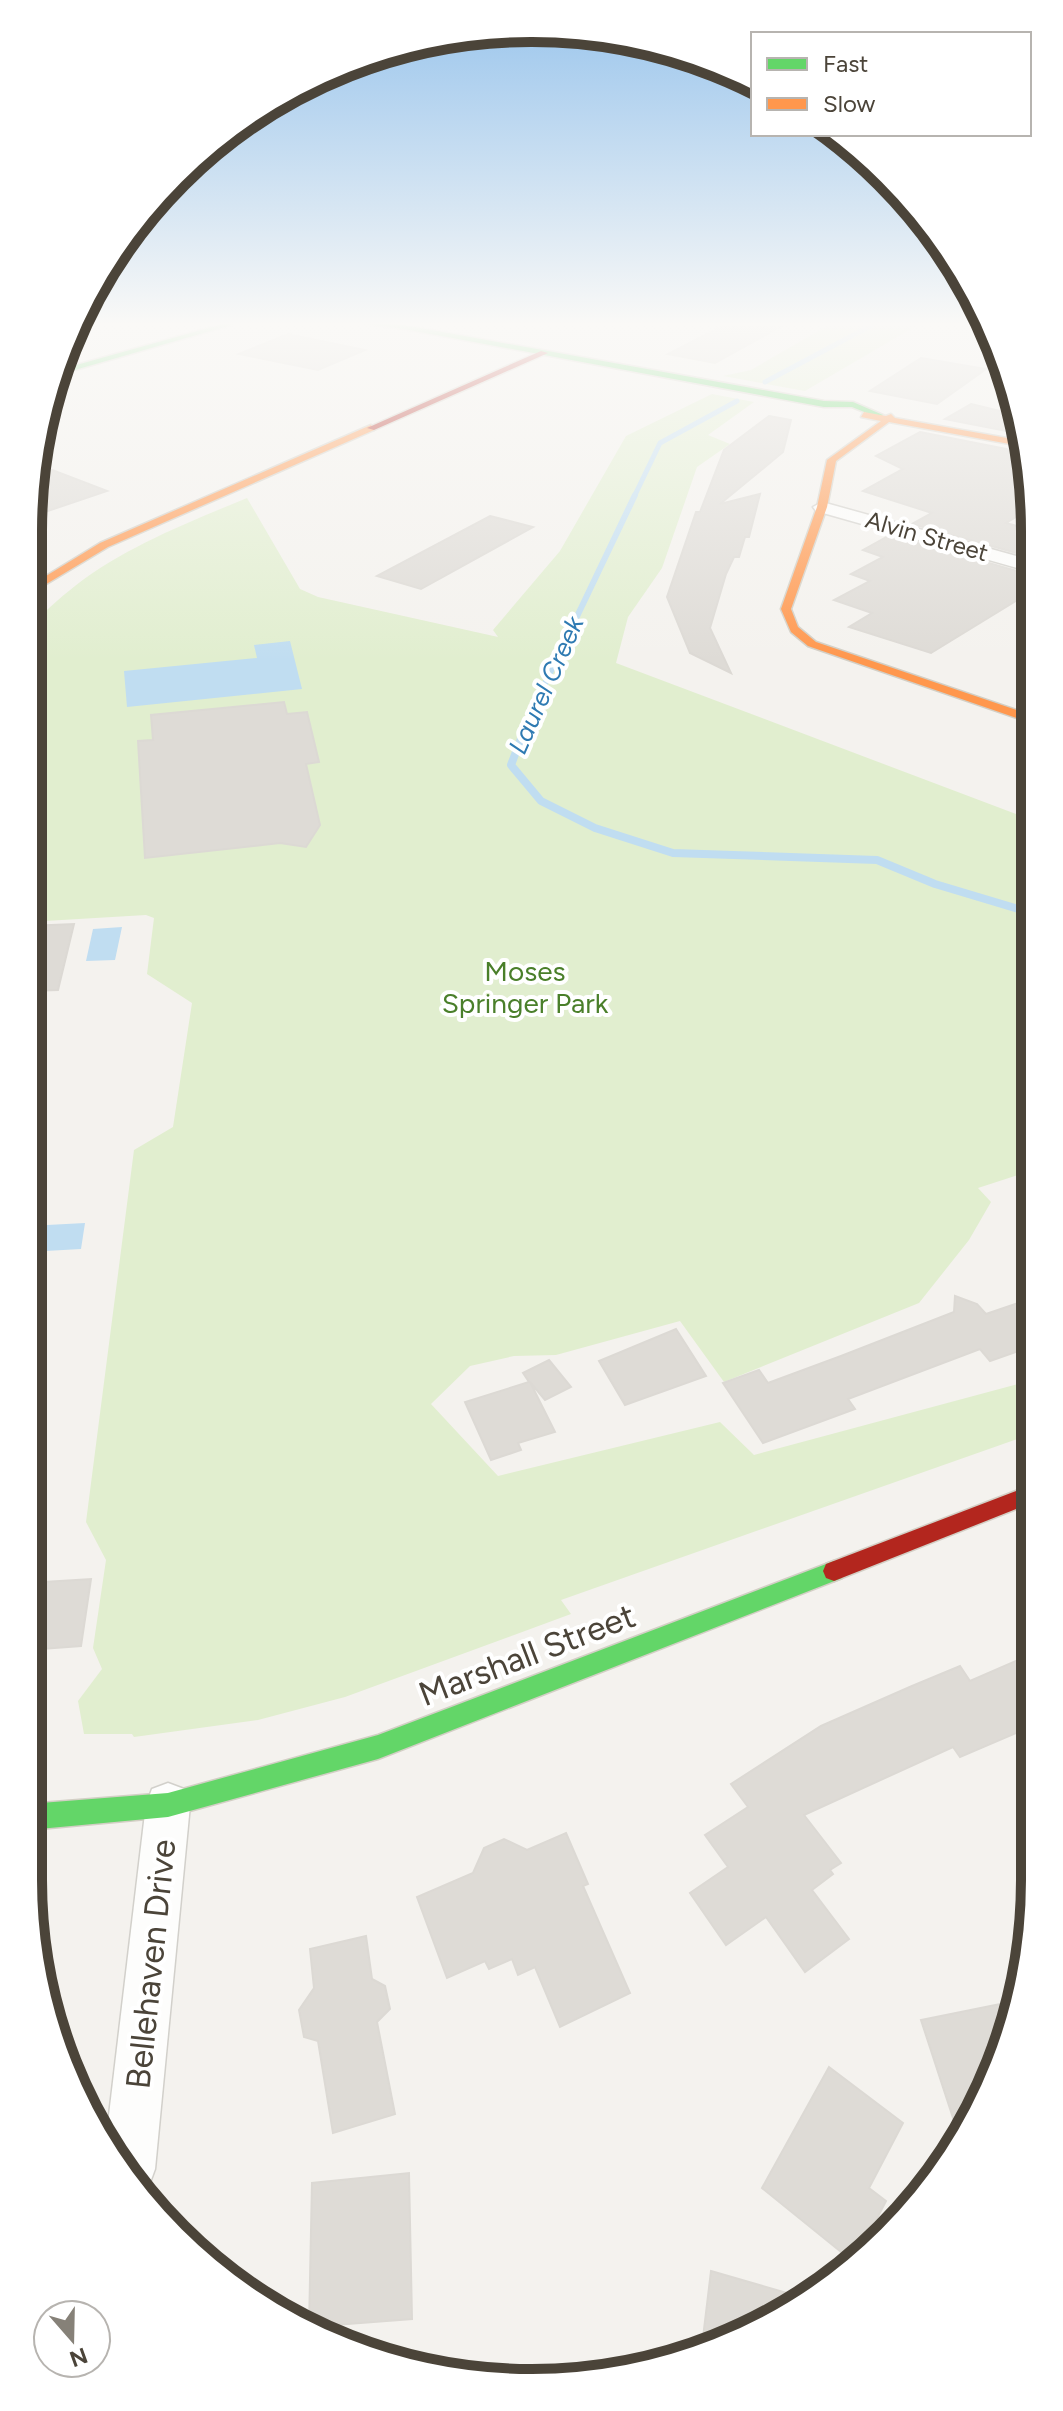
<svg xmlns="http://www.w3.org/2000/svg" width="1063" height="2411" font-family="Figtree,sans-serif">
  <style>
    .green { fill: #e1eecf }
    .water { fill: #c0ddf1 }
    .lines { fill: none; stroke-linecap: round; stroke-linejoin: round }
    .stream-far2 { stroke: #c0ddf1; stroke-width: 5 }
    .stream-far1 { stroke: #c0ddf1; stroke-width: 6 }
    .stream { stroke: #c0ddf1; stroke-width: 8 }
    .building { fill: #dedbd6; stroke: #dcd9d4; stroke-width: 2 }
    .street-casing { stroke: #d2d0cb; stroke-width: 3 }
    .fast-casing { stroke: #d3cfc5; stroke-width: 3 }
    .slow-casing { stroke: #d3cfc5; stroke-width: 3 }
    .jam-casing { stroke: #d3cfc5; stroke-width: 3 }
    .street { fill: #fdfdfc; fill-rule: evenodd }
    .fast { fill: #63d668; fill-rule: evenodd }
    .slow { fill: #ff974d; fill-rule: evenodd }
    .jam { fill: #b3261e; fill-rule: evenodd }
    .labels { text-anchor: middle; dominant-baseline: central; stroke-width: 8; stroke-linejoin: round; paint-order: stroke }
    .far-street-label { font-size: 24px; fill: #4b4439; stroke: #fff }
    .far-water-label { font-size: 26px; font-style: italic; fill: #2e7ab2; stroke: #fff }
    .park-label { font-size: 28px; fill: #4a7f2a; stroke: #fff }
    .near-street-label { font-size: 34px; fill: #4b4439; stroke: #fff }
    .rim { fill: none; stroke: #4b4439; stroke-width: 10 }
  </style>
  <rect width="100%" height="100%" fill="#f4f2ee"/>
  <!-- green -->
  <g class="green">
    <polygon points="832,323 921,323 805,391 723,376 751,370"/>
    <path d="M 712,394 L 754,402 L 708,435 L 730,444 L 697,467 L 662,568 L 628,617 L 616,663 L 1032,820 L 1033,1170 L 978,1188 L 991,1202 L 969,1240 L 919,1303 L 724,1382 L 680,1321 L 556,1355 L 514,1356 L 470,1366 L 431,1404 L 498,1476 L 720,1422 L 754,1455 L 1033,1380 L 1034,1433 L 561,1600 L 571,1614 L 345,1697 L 258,1720 L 134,1737 L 132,1734 L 84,1734 L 78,1701 L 102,1669 L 93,1648 L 106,1560 L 86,1522 L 134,1150 L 173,1127 L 192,1003 L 147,974 L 154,918 L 146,915 L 28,922 L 28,627 C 43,614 58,599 75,586 C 125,547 189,522 247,498 L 300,589 L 318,597 L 498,637 L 493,630 L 560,551 L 626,436 Z"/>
  </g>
  <!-- water -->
  <g class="water">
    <polygon points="290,641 302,689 127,707 124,671 257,658 254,645"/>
    <polygon points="122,927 115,960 86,961 93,929"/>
    <polygon points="85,1223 81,1249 28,1252 28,1226"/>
  </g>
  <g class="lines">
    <!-- stream-far2 -->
    <g class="stream-far2">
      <polyline points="765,382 876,323"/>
      <polyline points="634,497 660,443 737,401"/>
    </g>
    <!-- stream-far1 -->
    <polyline class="stream-far1" points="529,717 635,495"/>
    <!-- stream -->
    <polyline class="stream" points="530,715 511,765 541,801 595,828 673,853 877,860 935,884 1032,913"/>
  </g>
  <!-- building -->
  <g class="building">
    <polygon points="728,323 787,323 715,363 668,354"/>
    <polygon points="288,334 365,350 318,370 239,354"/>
    <polygon points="921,358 986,369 937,404 870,391"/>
    <polygon points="971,404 1017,415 1022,434 945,419"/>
    <polygon points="769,416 791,420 783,452 720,504 760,494 749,537 745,537 739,557 734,557 726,574 710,628 731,673 690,653 667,597 696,512 700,512 724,450"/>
    <polygon points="920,432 1027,453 1031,508 1006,523 1031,530 1031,557 912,524 932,513 863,491 903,469 876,456"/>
    <polygon points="39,465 107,491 30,517"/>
    <polygon points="490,516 533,527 421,589 377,576"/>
    <polygon points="890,535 1031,575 1031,602 1019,599 931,653 849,627 872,613 834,600 870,581 851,574 883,557 863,550"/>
    <polygon points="284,702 287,714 307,712 319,762 306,764 320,825 306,847 280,843 145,858 138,741 153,740 151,715"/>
    <polygon points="74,924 58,990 28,991 28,926"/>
    <polygon points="955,1296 977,1304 986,1314 1033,1298 1033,1346 990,1361 980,1349 848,1399 855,1409 763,1443 723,1383 759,1370 768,1383 841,1356 954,1312"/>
    <polygon points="676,1329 706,1376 625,1405 599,1361"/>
    <polygon points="549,1360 571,1387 545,1400 530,1382 555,1432 518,1443 521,1450 491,1460 465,1402 529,1382 523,1373"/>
    <polygon points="91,1579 81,1646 28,1650 28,1583"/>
    <polygon points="1034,1653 1035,1725 960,1757 953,1747 804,1815 841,1863 830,1870 833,1874 812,1890 849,1939 805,1972 766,1917 726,1945 690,1893 728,1867 705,1835 748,1807 731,1784 821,1726 912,1686 960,1666 970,1681"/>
    <polygon points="566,1833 588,1884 583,1886 630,1993 560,2027 535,1967 518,1975 512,1959 489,1969 485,1961 447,1978 417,1897 473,1873 484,1848 504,1839 527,1850"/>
    <polygon points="366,1936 372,1979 385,1986 390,2009 377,2022 395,2114 333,2133 318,2041 304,2037 299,2010 314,1988 310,1949"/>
    <polygon points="1015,2001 1008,2042 957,2130 921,2020"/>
    <polygon points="829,2067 903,2123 869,2188 886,2201 859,2253 851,2260 762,2188"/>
    <polygon points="409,2173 412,2319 309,2327 312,2183"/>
    <polygon points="711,2271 804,2298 783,2316 702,2346"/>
  </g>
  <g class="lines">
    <!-- street casing -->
    <g class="street-casing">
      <g id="street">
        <polygon points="822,502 1031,560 1031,572 816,511 813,507"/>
        <polygon points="168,1783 184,1789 190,1805 155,2169 148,2188 141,2190 107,2132 146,1805 152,1789"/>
      </g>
    </g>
    <!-- fast casing -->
    <g class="fast-casing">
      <g id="fast">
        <polygon points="226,323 238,323 54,376 55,371"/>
        <polygon points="355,323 404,325 824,401 853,402 883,415 879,418 852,407 824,407 404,329"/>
        <polygon points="834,1561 842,1564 845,1571 842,1578 378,1759 168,1817 28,1830 28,1804 168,1793 378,1735"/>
      </g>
    </g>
    <!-- slow casing -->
    <g class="slow-casing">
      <g id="slow">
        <polygon points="864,412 886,416 891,414 895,418 1024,441 1026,447 889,422 836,461 827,507 791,609 798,627 816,642 1031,715 1031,723 808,646 791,632 781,609 817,507 827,460 881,421 861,417"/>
        <polygon points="371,425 374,430 108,547 28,595 28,587 100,543"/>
      </g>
    </g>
    <!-- jam casing -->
    <g class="jam-casing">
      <g id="jam">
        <polygon points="541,351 548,353 374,430 367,428"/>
        <polygon points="1034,1484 1034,1502 834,1581 826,1578 823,1571 826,1564"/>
      </g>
    </g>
    <!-- street -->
    <use href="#street" class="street"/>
    <!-- fast -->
    <use href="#fast" class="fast"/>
    <!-- slow -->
    <use href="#slow" class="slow"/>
    <!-- jam -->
    <use href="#jam" class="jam"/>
  </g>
  <!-- sky -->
  <linearGradient id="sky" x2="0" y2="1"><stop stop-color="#98c4ec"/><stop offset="0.49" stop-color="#faf9f7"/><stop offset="1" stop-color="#faf9f7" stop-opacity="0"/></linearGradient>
  <rect width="1063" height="661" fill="url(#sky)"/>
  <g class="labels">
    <!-- far-street labels -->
    <g class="far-street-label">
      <text transform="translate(927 536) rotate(16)">Alvin Street</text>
    </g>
    <!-- far-water labels -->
    <g class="far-water-label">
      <text transform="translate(546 685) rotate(-66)">Laurel Creek</text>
    </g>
    <!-- park labels -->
    <g class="park-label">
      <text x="525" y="971">Moses<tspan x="525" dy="32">Springer Park</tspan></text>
    </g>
    <!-- near-street labels -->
    <g class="near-street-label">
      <text transform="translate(527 1655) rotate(-21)">Marshall Street</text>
      <text transform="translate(151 1964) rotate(-84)">Bellehaven Drive</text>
    </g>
  </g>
  <!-- crop -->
  <path d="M0 0H1063V2411H0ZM531 42H532A489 489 0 0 1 1021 531V1880A489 489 0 0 1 532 2369H531A489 489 0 0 1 42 1880V531A489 489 0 0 1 531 42Z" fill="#fff" fill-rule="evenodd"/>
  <path class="rim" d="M531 42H532A489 489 0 0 1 1021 531V1880A489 489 0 0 1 532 2369H531A489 489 0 0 1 42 1880V531A489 489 0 0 1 531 42Z"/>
  <!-- legend -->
  <rect x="751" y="32" width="280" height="104" fill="#ffffff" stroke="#b7b4b0" stroke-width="2"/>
  <rect x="767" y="58" width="40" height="12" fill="#63d668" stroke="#b7b4b0" stroke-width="2"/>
  <text x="823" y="72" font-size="24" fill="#4b4439">Fast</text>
  <rect x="767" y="98" width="40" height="12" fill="#ff974d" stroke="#b7b4b0" stroke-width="2"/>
  <text x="823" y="112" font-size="24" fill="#4b4439">Slow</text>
  <!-- north arrow -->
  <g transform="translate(72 2339) rotate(160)"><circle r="38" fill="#ffffff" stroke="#b7b4b0" stroke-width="2"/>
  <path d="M0-6L14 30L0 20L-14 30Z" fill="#868178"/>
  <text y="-12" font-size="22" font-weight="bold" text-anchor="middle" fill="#4b4439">N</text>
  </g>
</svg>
